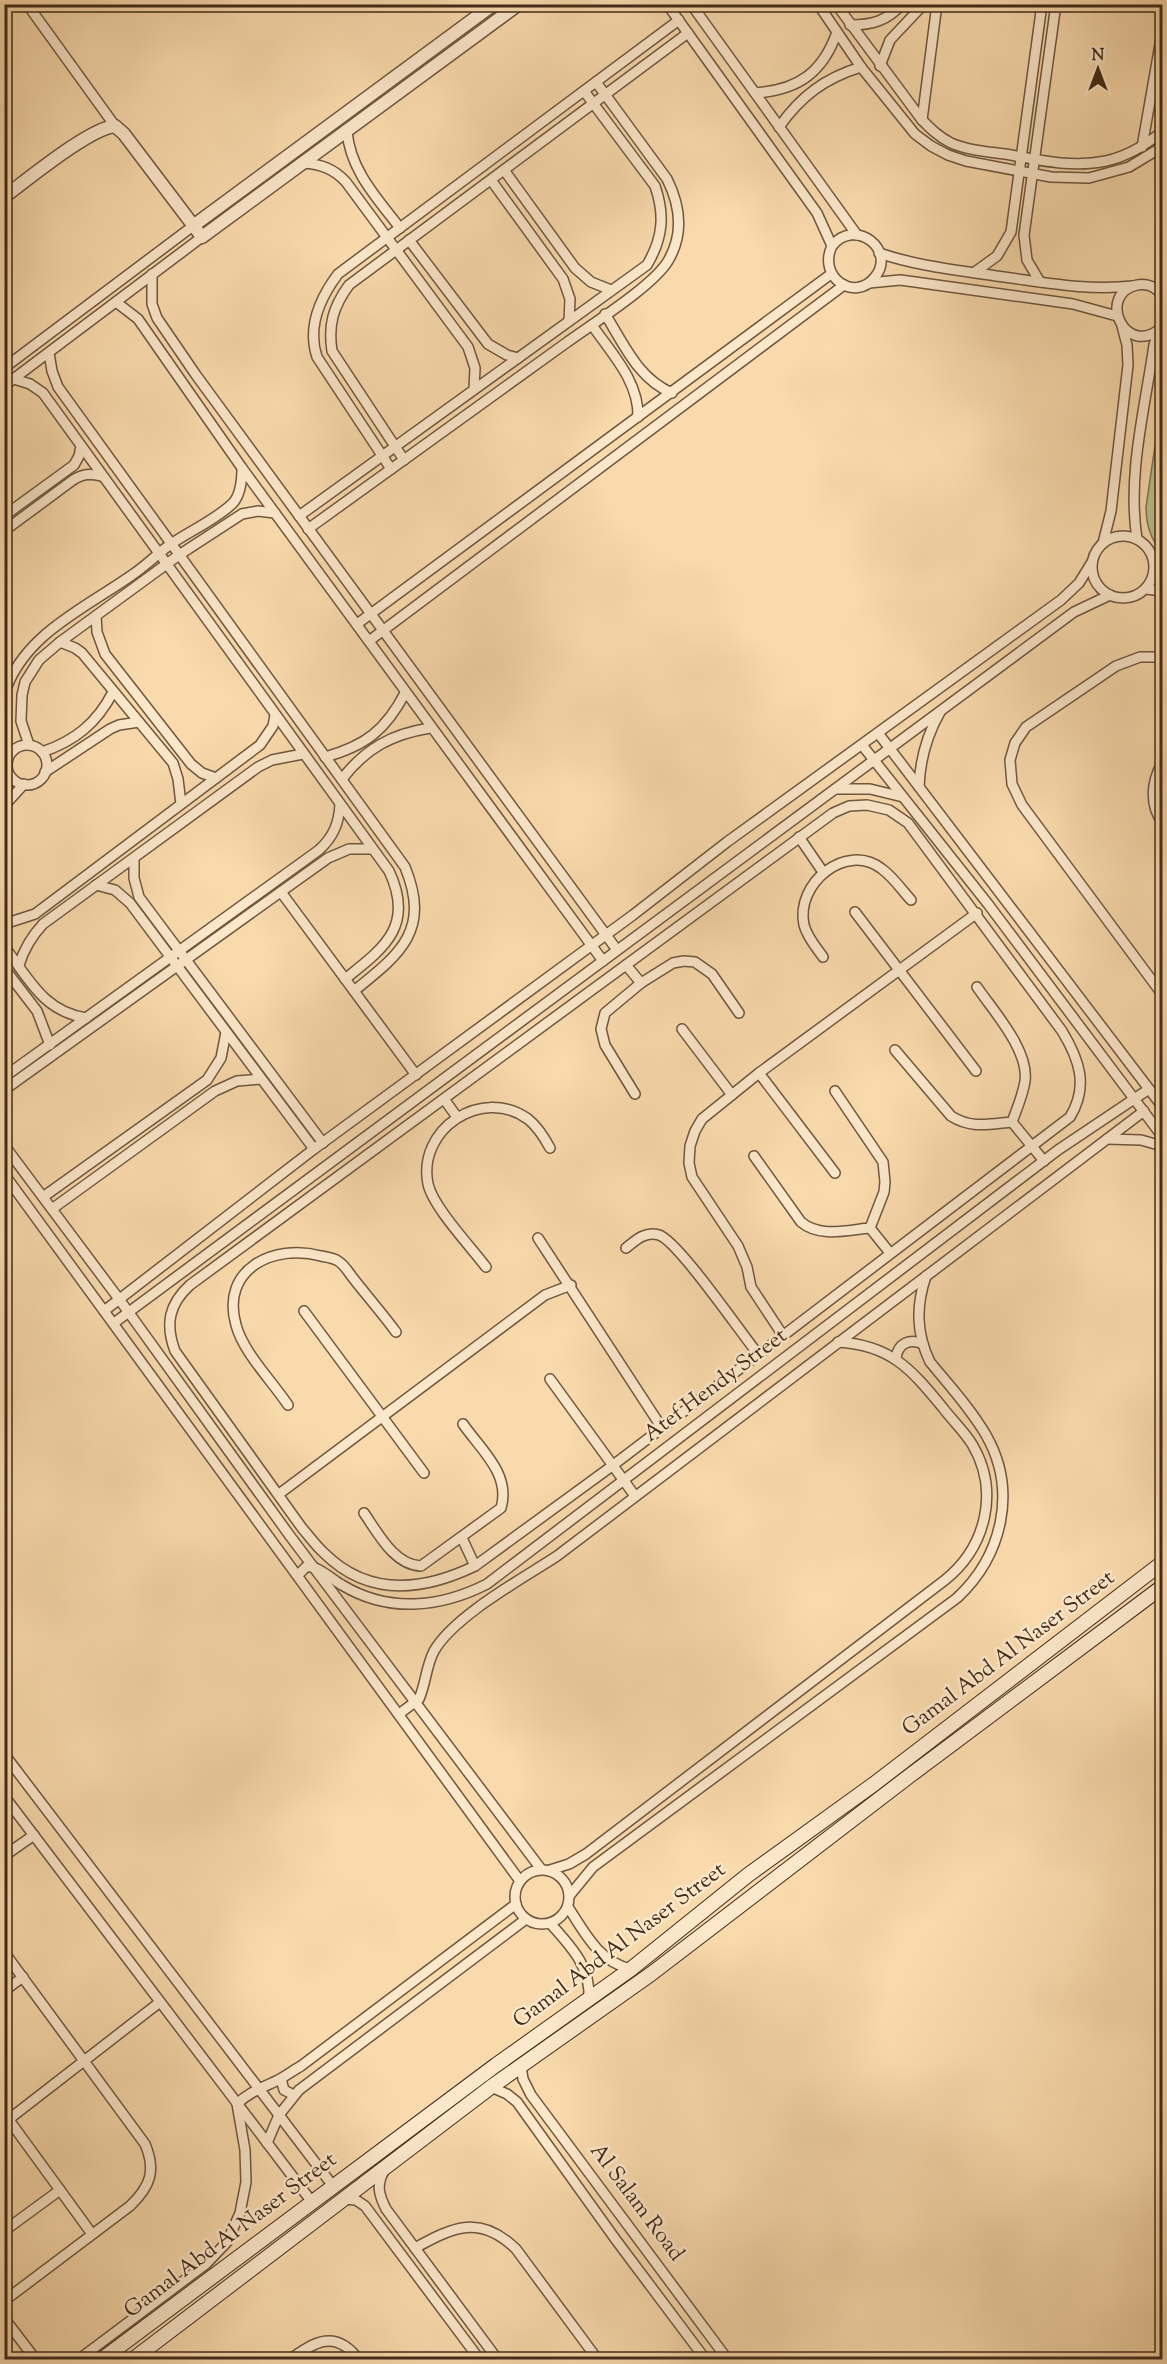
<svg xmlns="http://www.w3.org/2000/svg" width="1167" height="2364" font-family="'Sorts Mill Goudy',serif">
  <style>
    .green { fill: #bac08c; stroke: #7e7652; stroke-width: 1.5 }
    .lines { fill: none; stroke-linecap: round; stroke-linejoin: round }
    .minor-casing { stroke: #6f573e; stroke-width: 12 }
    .tertiary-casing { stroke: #6f573e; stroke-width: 15 }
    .secondary-casing { stroke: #412b19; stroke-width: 16 }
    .minor { stroke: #fbe7ca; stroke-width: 9 }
    .tertiary { stroke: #fbe7ca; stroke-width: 12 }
    .secondary { stroke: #fbe7ca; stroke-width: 14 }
    .labels { text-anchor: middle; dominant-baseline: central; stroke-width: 5; stroke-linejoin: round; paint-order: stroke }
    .street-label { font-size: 22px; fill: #412b19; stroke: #fbe7ca }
  </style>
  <rect width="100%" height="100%" fill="#f9daad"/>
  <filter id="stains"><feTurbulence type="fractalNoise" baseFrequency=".00333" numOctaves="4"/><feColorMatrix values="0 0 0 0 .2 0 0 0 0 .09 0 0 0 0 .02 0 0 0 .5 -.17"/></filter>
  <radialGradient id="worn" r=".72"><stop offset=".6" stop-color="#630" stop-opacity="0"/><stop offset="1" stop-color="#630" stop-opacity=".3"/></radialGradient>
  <!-- green -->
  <path class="green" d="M 1162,398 L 1162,553 C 1151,540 1146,524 1146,507 Z"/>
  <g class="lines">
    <!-- minor casing -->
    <g class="minor-casing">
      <g id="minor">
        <polyline points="27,4 115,126"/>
        <path d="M 667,4 L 817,213 L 832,246 C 817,277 855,303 875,277 C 897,250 855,217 832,246"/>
        <polyline points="691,4 857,235"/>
        <polyline points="818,4 861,67 915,134 931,146 948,155 966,161 1051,177 1089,178 1129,167 1162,147"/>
        <path d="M 836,4 L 922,120 C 931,129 939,137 951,143 C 967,150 987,152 1005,154 C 1038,160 1072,168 1106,161 C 1128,156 1145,145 1162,132"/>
        <polyline points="1162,4 1162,27"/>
        <path d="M 850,25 C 872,25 887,21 902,4"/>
        <polyline points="880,66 890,40 924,4"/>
        <path d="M 755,93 C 799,90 823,72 837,32"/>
        <polyline points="922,120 937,4"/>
        <path d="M 779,127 C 801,96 825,78 861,67"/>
        <path d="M 347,131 C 350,170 377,198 400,228"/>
        <polyline points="1142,147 1162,33"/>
        <path d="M 303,163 C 321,164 334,169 346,182 L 468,347 L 475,368 L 474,389"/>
        <polyline points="504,170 575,268 591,282 611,290"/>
        <polyline points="491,180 563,279 570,299 569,321"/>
        <polyline points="409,240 488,344 507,355 518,358"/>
        <path d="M 879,253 C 917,266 957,270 996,276 C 1044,282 1084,291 1133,286"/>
        <polyline points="975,272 997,256 1011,232 1042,4"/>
        <polyline points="152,274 152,304 157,318 196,375 617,950"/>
        <polyline points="1040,282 1027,260 1024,235 1056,4"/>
        <polyline points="869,283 900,280 915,282 1073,304 1117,316"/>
        <polyline points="116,302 138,319 242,468 603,961"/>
        <path d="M 605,314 C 624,344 638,379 672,393"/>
        <path d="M 592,325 C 611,353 639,381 638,417"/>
        <path d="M 1161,328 C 1125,359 1096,294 1137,285 C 1147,283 1156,287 1162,295"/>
        <path d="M 49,353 L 52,371 L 58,387 L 405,867 C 431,931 400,954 354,991"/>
        <polyline points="4,368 193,226"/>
        <path d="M 14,379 L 30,384 L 43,393 L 389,871 C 415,926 384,948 345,979"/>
        <polyline points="4,386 202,237"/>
        <path d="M 404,460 L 332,351 C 328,325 333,307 349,285 L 688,33"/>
        <path d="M 391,469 L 317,357 C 307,327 320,298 338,274 L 679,20"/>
        <polyline points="4,516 74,465 79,456 81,446"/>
        <path d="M 299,516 L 647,265 C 663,238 665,215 655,186 L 584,91"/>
        <path d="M 308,529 C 394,467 480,405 566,343 C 592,324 653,286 668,261 C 684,234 680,205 667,179 L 596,82"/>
        <path d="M 4,531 L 73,480 C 83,474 90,473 101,476"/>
        <circle cx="1123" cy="567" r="31"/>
        <path d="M 1137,539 C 1127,475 1145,408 1154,345 L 1159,330"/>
        <polyline points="1103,543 1111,511 1128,365 1127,345 1122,326"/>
        <polyline points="1146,589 1162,591"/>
        <polyline points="96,616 97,632 105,654 191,764 202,773 216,778"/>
        <polyline points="357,624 831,274"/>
        <polyline points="369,641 844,285"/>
        <polyline points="60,642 75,648 82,653 173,763 178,779 181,804"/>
        <polyline points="1162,657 1140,657 1116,666 1026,727 1015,743 1010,760 1012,784 1022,805 1162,994"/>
        <path d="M 4,695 C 22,635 84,609 132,575 C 146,566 158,553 171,544 C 190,531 217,519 233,503 C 241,494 242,480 242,468"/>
        <polyline points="878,733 1162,1106"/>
        <polyline points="29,745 21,721 22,695 25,682 39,660 60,642 179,555 242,514 258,511 275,513"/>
        <polyline points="862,745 988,904 1162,1136"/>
        <circle cx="27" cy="765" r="20"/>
        <path d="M 42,752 C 75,741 97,723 113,692"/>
        <path d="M 325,757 C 365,746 386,730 405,693"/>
        <path d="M 1162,763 C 1152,781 1149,804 1162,822"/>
        <polyline points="45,772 110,729 119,725 139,722"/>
        <path d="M 342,779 C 366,748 392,734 430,728"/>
        <path d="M 919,787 C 920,759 927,735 940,712"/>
        <polyline points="836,789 870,789 903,797"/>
        <path d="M 867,805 L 889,810 L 908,823 L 1062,1031 C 1079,1059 1089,1086 1070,1117 L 612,1466 L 475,1566 C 423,1591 368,1597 324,1553 C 316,1546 309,1536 302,1528 L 175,1351 C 165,1324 169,1304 190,1285 L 833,813 L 849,806 Z"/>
        <polyline points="4,806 24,784"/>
        <polyline points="799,837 823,872"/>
        <polyline points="134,858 134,878 139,897 323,1143"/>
        <polyline points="96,885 115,890 130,903 314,1149"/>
        <polyline points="281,892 416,1075"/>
        <polyline points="855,912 976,1071"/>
        <polyline points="4,924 35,914 260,745 273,726 275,715"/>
        <path d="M 4,946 C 29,979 43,1011 86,1018"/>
        <path d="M 823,957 C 816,947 807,937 804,925 C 795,884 846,841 882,869 C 893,877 902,890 911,900"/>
        <path d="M 19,965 C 24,949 31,937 43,924 L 258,767 L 272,760 L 303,754"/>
        <polyline points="626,965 641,983"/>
        <polyline points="4,968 37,1011 50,1045"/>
        <polyline points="682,1029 732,1095"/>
        <path d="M 895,1050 L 951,1116 C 971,1129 990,1124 1012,1122 C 1017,1108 1023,1095 1025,1081 C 1029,1050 994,1012 977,987"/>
        <polyline points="759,1073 835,1173"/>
        <path d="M 4,1077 L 319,850 C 333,837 339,824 340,804"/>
        <polyline points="4,1090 328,858 349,849 372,849"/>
        <polyline points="635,1094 605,1045 601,1029 605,1013 641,983 673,963 684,961 695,962 712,974 739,1013"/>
        <polyline points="444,1099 457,1117"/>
        <polyline points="1012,1122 1044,1161"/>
        <polyline points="1107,1139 1141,1140 1162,1146"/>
        <polyline points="4,1145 119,1299 290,1536 541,1869"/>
        <path d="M 754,1156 L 801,1222 C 820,1238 847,1230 870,1228 L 884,1192 L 885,1182 L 883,1162 L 835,1091"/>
        <polyline points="4,1174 520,1881"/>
        <polyline points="43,1197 207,1080 221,1058 226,1032"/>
        <polyline points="52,1209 215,1091 237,1081 261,1079"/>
        <polyline points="870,1228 890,1253"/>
        <polyline points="538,1238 662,1428"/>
        <path d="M 626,1248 C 636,1240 645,1231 659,1235 C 678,1241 741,1333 758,1354"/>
        <path d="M 486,1267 C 471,1247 433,1207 428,1184 C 417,1129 482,1086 528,1119 C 538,1127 544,1137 550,1148"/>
        <polyline points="104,1311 314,1149 633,915 727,842 1061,600 1079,583 1092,562"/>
        <polyline points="304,1311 424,1473"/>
        <polyline points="114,1323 1074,612 1110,595"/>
        <polyline points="782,1334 751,1287 747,1267 738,1246 692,1177 689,1163 690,1146 695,1131 702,1119 759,1073 977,913"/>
        <path d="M 896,1358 C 898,1343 910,1338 923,1344"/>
        <polyline points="550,1379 635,1496"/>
        <path d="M 288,1405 C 272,1381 243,1352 236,1325 C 220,1269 274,1243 321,1256 C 326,1257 334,1258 338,1261 C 344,1264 349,1273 353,1278 C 367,1296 382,1313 396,1332"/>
        <polyline points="279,1494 545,1295 571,1285"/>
        <path d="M 364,1513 C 378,1533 394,1565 421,1566 L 501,1508 C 511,1474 481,1450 463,1424"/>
        <polyline points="462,1538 475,1566"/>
        <path d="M 298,1575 L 306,1567 C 318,1565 331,1579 342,1585 C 388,1613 440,1608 487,1584 L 1058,1150 L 1149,1089"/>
        <path d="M 399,1714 L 419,1699 C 426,1683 426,1666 434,1651 C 454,1616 522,1579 557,1556 L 1144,1111"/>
        <polyline points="4,1754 333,2186"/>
        <polyline points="4,1796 312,2202"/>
        <polyline points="4,1856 34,1835"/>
        <circle cx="542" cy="1897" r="27"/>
        <path d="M 550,1870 L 569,1864 L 586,1854 L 945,1580 C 986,1547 1000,1491 972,1444 C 964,1431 952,1420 943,1408 C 911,1369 891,1345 838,1342"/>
        <path d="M 570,1895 L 593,1867 L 957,1598 C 1002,1556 1018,1491 986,1435 C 971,1409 949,1385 930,1362 C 916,1333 916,1306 926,1276"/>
        <path d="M 568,1907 C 585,1933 599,1962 631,1969"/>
        <path d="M 550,1923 C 571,1947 591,1966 589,2000"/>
        <path d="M 4,1952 L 145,2144 C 156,2170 151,2186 130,2206 L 4,2301"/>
        <polyline points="4,1991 23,1977"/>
        <polyline points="521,2066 523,2079 531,2095 728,2360"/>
        <polyline points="281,2079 284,2090 294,2095"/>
        <polyline points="491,2087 507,2094 517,2102 616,2240 706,2360"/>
        <polyline points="9,2120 92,2234"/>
        <polyline points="4,2123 160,2002"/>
        <polyline points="267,2143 279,2115 299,2090 526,1919"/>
        <path d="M 384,2171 C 376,2185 379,2195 386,2209 L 498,2360"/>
        <polyline points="345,2199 356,2200 365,2206 480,2360"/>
        <polyline points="4,2231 60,2190"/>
        <path d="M 415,2248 C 453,2227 480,2214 516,2249 L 598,2360"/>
        <polyline points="4,2318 36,2360"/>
        <path d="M 78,2360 L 206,2264 L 227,2242 L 240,2213 L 246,2182 L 245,2150 L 237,2104 C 250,2091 265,2087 280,2079 C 287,2075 294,2070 301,2066 L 516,1904"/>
        <path d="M 289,2360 C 315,2341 336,2329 359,2360"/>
      </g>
    </g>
    <!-- tertiary casing -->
    <g class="tertiary-casing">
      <g id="tertiary">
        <path d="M 4,197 C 27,180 90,128 115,126 L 124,134 L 202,237 L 519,4"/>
        <polyline points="193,226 494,4"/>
      </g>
    </g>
    <!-- secondary casing -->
    <g class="secondary-casing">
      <g id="secondary">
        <polyline points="101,2360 496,2065 631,1969 748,1875 874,1784 1162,1563"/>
        <polyline points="132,2360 491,2087 651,1974 912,1774 1162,1587"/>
      </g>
    </g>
    <!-- minor -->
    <use href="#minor" class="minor"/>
    <!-- tertiary -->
    <use href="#tertiary" class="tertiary"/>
    <!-- secondary -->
    <use href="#secondary" class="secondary"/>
  </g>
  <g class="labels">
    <!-- street labels -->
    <g class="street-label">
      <text transform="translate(716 1386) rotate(-37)">Atef Hendy Street</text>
      <text transform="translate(1009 1654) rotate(-37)">Gamal Abd Al Naser Street</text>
      <text transform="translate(620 1946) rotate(-37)">Gamal Abd Al Naser Street</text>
      <text transform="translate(636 2203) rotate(53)">Al Salam Road</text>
      <text transform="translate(231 2236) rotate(-37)">Gamal Abd Al Naser Street</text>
    </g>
  </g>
  <!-- margin -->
  <rect width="1167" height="2364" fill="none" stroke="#f9daad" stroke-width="24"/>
  <rect x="6" y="6" width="1155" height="2352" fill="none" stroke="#412b19" stroke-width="3"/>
  <rect x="12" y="12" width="1143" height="2340" fill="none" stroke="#412b19" stroke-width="1.5"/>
  <!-- north arrow -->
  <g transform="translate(1098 69)" stroke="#fbe7ca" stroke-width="4.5" paint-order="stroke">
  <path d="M0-4.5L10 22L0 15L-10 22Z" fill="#412b19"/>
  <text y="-9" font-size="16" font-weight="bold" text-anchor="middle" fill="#412b19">N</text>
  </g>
  <rect width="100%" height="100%" filter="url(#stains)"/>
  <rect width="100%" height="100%" fill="url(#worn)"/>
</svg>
